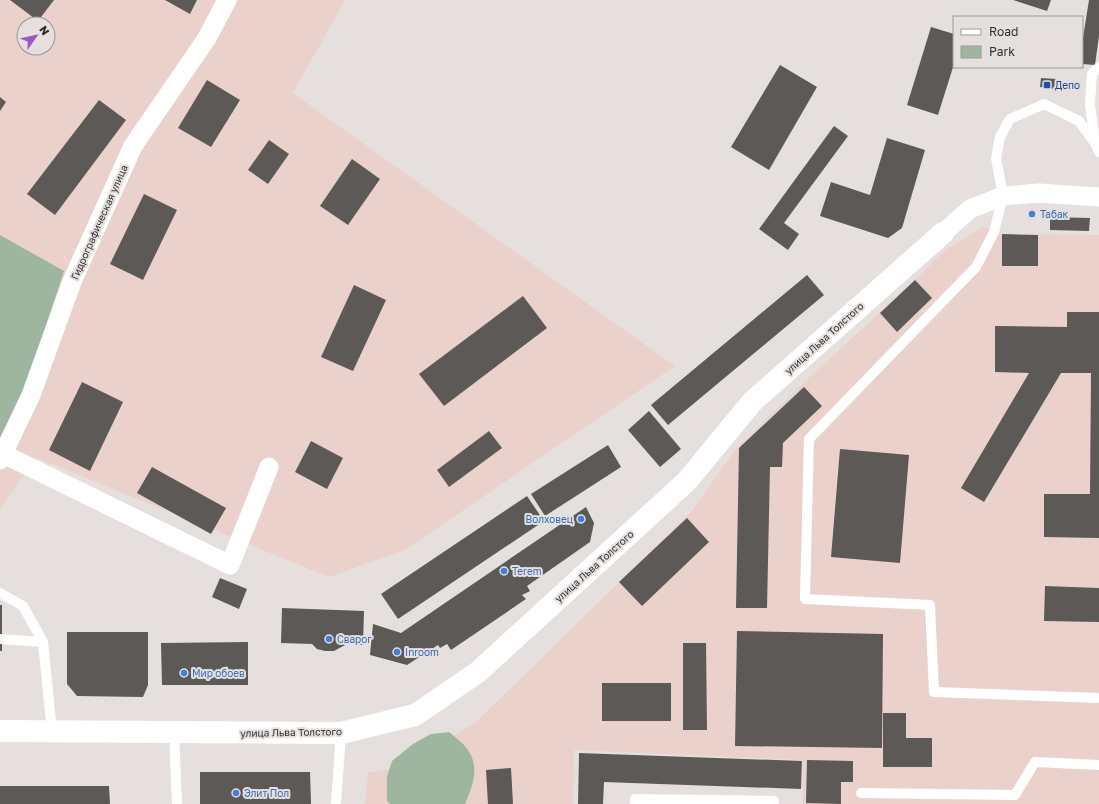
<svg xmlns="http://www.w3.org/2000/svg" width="1099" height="804" font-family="'Golos Text',sans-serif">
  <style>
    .industrial { fill: #ebd1cc; fill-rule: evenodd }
    .green { fill: #9eb69f }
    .building { fill: #5c5956 }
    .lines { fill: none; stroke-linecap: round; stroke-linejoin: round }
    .lane { stroke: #fff; stroke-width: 10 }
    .street { stroke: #fff; stroke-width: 19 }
    .secondary { stroke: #fff; stroke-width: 22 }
    .transit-dot { fill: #1a4fb4; stroke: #e5e0de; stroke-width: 1.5 }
    .shop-dot { fill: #3f7fe0; stroke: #e5e0de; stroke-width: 1.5 }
    .labels { text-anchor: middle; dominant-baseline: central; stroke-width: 4; stroke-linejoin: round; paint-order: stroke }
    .transit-label { font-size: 10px; fill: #164399; stroke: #e5e0de; text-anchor: start }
    .shop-label { font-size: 10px; fill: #366cbe; stroke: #e5e0de; text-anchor: start }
    .street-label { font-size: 10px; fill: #302e2d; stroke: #e5e0de }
  </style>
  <rect width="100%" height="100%" fill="#e5e0de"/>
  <!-- industrial -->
  <g class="industrial">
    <path d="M 0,0 L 345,0 L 293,93 L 675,366 L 405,550 L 329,577 L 37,458 L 0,508 ZM 24,24 L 48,24 L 48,48 L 24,48 Z"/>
    <polygon points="983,227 1002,234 1099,235 1099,804 803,804 803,760 574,750 573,804 365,804 368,773 406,766 476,722 690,513 735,450 800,386 915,280 946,249"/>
  </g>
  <!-- green -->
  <g class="green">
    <polygon points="0,235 64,271 20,404 0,441"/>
    <path d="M 449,732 C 454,736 459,740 464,745 C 481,764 474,783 465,804 L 390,804 L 387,801 L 387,777 L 392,761 L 413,744 L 431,734 Z"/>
  </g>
  <!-- building -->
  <g class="building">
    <polygon points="10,0 54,0 38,21"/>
    <polygon points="165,0 197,0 190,14"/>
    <polygon points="1013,0 1051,0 1047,11"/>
    <polygon points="1089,0 1099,0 1099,36 1095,65 1082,64 1082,44"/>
    <polygon points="931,27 954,34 954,64 938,115 907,105"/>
    <polygon points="780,65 817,87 769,170 731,147"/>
    <polygon points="1041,78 1056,79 1056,89 1040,87"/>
    <polygon points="207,80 240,100 211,147 178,128"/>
    <polygon points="0,97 6,102 0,111"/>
    <polygon points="99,100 126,120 55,215 27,194"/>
    <polygon points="834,126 848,136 784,223 799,234 788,250 759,229"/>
    <polygon points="887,138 925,150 902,228 888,238 820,216 831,182 870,195"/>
    <polygon points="269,140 289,154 268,184 248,170"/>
    <polygon points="352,159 380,179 348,225 320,206"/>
    <polygon points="144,194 177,210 143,280 110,264"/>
    <polygon points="1050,217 1090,218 1089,231 1050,230"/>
    <polygon points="1002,234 1038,235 1038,266 1002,266"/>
    <polygon points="807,275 824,295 668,425 651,405"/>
    <polygon points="915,280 932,298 897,332 880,313"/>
    <polygon points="354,285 386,300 353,371 321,357"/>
    <polygon points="523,296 547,328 444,406 419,374"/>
    <polygon points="1067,312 1099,312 1099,538 1044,537 1044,494 1090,494 1091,373 1061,373 984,502 961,488 1029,373 995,372 995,326 1067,327"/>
    <polygon points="82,382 123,402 90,471 49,450"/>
    <polygon points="804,387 822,406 783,443 782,467 770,467 767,608 736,608 739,448"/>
    <polygon points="649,411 681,449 660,467 628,430"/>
    <polygon points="489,431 502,448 449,487 437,470"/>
    <polygon points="311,441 343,458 327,489 295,472"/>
    <polygon points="608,445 621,467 545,516 531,494"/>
    <polygon points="840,449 909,455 900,563 831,557"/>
    <polygon points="152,467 226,508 211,534 137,493"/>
    <polygon points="527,496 544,521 398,619 381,594"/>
    <polygon points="586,507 594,523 590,542 527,586 530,591 522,595 526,599 451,650 447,644 440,648 438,645 407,665 370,655 373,624 401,633"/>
    <polygon points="687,518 709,542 642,606 619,582"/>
    <polygon points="220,578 247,589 239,609 212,597"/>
    <polygon points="1045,586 1099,588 1099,622 1044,621"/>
    <rect x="0" y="605" width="2" height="46"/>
    <polygon points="282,608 364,611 363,645 347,644 334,651 325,651 317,649 312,644 281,643"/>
    <polygon points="737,631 883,634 882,748 735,746"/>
    <polygon points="67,632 148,632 148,685 143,697 77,696 67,684"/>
    <polygon points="248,642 248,685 162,685 161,643"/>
    <polygon points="683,643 706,643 707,730 683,730"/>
    <rect x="602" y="683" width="69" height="38"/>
    <polygon points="883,713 906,713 906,738 932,738 932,767 883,767"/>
    <polygon points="579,753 802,761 801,789 604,782 603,804 578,804"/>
    <polygon points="807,760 853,761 853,782 841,782 841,804 806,803"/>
    <polygon points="511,768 513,804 488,804 486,770"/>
    <polygon points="200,772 310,772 311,804 200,804"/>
    <polygon points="0,786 109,786 110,804 0,804"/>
  </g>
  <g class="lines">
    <!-- lane -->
    <g class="lane">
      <polyline points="1095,143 1090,104 1092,74 1099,67"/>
      <polyline points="1099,152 1095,143 1079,121 1044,104 1010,119 1000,137 996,158 1003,196 994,232 976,267 809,439 805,599 930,605 934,692 1099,698"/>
      <polyline points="0,593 23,606 43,642 52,732"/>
      <polyline points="0,639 43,642"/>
      <polyline points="174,732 177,804"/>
      <polyline points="861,793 1015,795 1035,762 1099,765"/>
      <polyline points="336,804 341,733"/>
      <polyline points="635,804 635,799 774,801"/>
    </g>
    <!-- street -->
    <g class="street">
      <polyline points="943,233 970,209 1003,196 1039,193 1099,197"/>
      <polyline points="3,454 230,565 269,467"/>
      <polyline points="0,460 31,395 73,279 133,146 207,38 227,0"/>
    </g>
    <!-- secondary -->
    <polyline class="secondary" points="0,731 341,733 415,715 478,672 687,481 752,402 943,233"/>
  </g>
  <!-- markers -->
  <rect class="transit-dot" x="1043" y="81" width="8" height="8" rx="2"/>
  <g class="shop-dot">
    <circle cx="1032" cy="214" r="4"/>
    <circle cx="581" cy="519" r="4"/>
    <circle cx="504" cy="571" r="4"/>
    <circle cx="329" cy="639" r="4"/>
    <circle cx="397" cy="652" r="4"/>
    <circle cx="184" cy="673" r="4"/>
    <circle cx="236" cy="793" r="4"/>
  </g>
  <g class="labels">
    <!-- transit labels -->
    <g class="transit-label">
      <text x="1055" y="85">Депо</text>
    </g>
    <!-- shop labels -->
    <g class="shop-label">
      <text x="1040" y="214">Табак</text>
      <text x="573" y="519" text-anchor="end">Волховец</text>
      <text x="512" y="571">Terem</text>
      <text x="337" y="639">Сварог</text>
      <text x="405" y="652">Inroom</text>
      <text x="192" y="673">Мир обоев</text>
      <text x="244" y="793">Элит Пол</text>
    </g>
    <!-- street labels -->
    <g class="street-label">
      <text transform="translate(99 222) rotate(-66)">Гидрографическая улица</text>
      <text transform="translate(824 338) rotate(-42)">улица Льва Толстого</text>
      <text transform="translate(594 566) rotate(-42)">улица Льва Толстого</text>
      <text transform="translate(291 732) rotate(-1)">улица Льва Толстого</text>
    </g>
  </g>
  <!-- legend -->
  <rect x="953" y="16" width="130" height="52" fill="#e5e0de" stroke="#9d9997"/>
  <rect x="961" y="29" width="20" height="6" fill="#ffffff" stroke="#9d9997"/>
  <text x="989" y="36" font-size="12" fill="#302e2d">Road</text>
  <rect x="961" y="46" width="20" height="12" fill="#9eb69f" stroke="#9d9997"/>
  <text x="989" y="56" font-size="12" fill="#302e2d">Park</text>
  <!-- north arrow -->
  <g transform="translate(36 36) rotate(56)"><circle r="19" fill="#e5e0de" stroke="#9d9997"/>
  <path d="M0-3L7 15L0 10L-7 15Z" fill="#9d55c8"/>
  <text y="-6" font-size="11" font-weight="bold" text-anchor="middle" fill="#302e2d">N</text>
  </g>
</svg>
